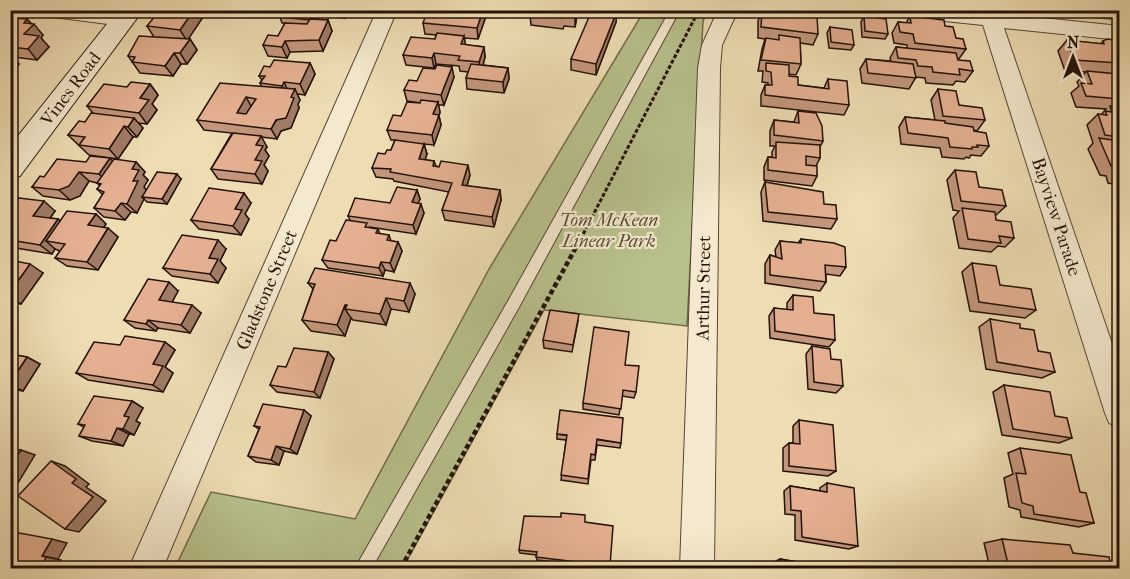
<svg xmlns="http://www.w3.org/2000/svg" width="1130" height="579" font-family="'IM FELL French Canon',serif">
  <style>
    .green { fill: #b8c18c; stroke: #6e6a4a; stroke-width: 1.5 }
    .lines { fill: none; stroke-linecap: round; stroke-linejoin: round }
    .service-casing { stroke: #564533; stroke-width: 2 }
    .minor-casing { stroke: #564533; stroke-width: 2 }
    .secondary-casing { stroke: #231208; stroke-width: 2 }
    .path-far1 { stroke: #231208; stroke-width: 3; stroke-dasharray: 4 2; stroke-linecap: butt }
    .path { stroke: #231208; stroke-width: 4.5; stroke-dasharray: 5 3; stroke-linecap: butt }
    .service { fill: #f4e9ce; fill-rule: evenodd }
    .minor { fill: #f4e9ce; fill-rule: evenodd }
    .secondary { fill: #f4e9ce; fill-rule: evenodd }
    .wall { fill: #c4977d; stroke: #231208; stroke-width: 1.5 }
    .shaded-wall { fill: #a07b66; stroke: #231208; stroke-width: 1.5 }
    .building { fill: #e4b091; stroke: #231208; stroke-width: 1.5; fill-rule: evenodd }
    .labels { text-anchor: middle; dominant-baseline: central; stroke-width: 4.5; stroke-linejoin: round; paint-order: stroke }
    .street-label { font-size: 18px; fill: #231208; stroke: #f4e9ce }
    .park-label { font-size: 18px; font-style: italic; fill: #574f36; stroke: #f4e9ce }
  </style>
  <rect width="100%" height="100%" fill="#eeddb3"/>
  <filter id="stains"><feTurbulence type="fractalNoise" baseFrequency=".00333" numOctaves="4"/><feColorMatrix values="0 0 0 0 .2 0 0 0 0 .09 0 0 0 0 .02 0 0 0 .5 -.17"/></filter>
  <radialGradient id="worn" r=".72"><stop offset=".6" stop-color="#630" stop-opacity="0"/><stop offset="1" stop-color="#630" stop-opacity=".3"/></radialGradient>
  <!-- green -->
  <g class="green">
    <polygon points="644,11 708,11 703,21 687,326 544,310 403,568 175,568 211,492 355,519 489,269"/>
    <polygon points="1032,11 1119,11 1119,20"/>
  </g>
  <g class="lines">
    <!-- service casing -->
    <g class="service-casing">
      <polygon id="service" points="670,10 680,10 518,309 372,568 355,568 508,301"/>
    </g>
    <!-- minor casing -->
    <g class="minor-casing">
      <g id="minor">
        <polygon points="35,10 106,10 131,14 134,19 131,24 124,26 45,16"/>
        <polygon points="377,10 397,10 163,568 129,568"/>
        <polygon points="718,10 738,10 722,45 720,68 714,568 680,568 698,68 702,45"/>
        <polygon points="886,10 964,10 1120,26 1120,40 1004,28 1120,367 1120,427 1109,423 1105,413 983,25 896,16"/>
      </g>
    </g>
    <!-- secondary casing -->
    <g class="secondary-casing">
      <polygon id="secondary" points="118,10 143,10 20,176 10,179 10,146"/>
    </g>
    <!-- path-far1 -->
    <polyline class="path-far1" points="575,250 699,10"/>
    <!-- path -->
    <polyline class="path" points="401,568 575,249"/>
    <!-- service -->
    <use href="#service" class="service"/>
    <!-- minor -->
    <use href="#minor" class="minor"/>
    <!-- secondary -->
    <use href="#secondary" class="secondary"/>
  </g>
  <!-- wall -->
  <g class="wall">
    <polygon points="305,10 349,10 345,18 318,16 318,20 328,20 332,31 323,51 290,52 287,58 268,56 263,45 278,36 285,23 282,23 280,17 305,12"/>
    <polygon points="433,10 484,10 485,19 478,39 464,38 465,45 484,47 485,57 483,65 508,68 509,79 504,93 467,89 466,78 468,72 460,71 459,66 436,64 434,68 406,65 403,55 435,39 436,35 425,34 423,23"/>
    <polygon points="578,10 575,27 564,26 563,29 531,25 530,14"/>
    <polygon points="762,10 818,34 813,45 800,43 801,64 796,75 789,74 789,76 798,85 824,88 828,79 849,105 844,115 761,106 761,95 765,85 768,85 768,83 762,82 763,71 758,71 762,49 765,39 758,38 758,21"/>
    <polygon points="617,11 616,22 596,75 571,70 571,59"/>
    <polygon points="165,13 203,17 188,39 190,39 197,50 187,64 181,64 173,76 140,73 128,56 154,37 147,26 166,18 168,16"/>
    <polygon points="864,16 888,34 885,39 862,37 861,22"/>
    <polygon points="910,16 945,26 966,49 958,60 973,71 965,82 956,81 953,85 926,83 925,78 916,77 909,89 862,83 860,69 866,59 891,61 890,58 896,47 907,48 907,45 894,43 892,33 898,22 906,23"/>
    <polygon points="27,19 43,35 41,38 49,47 37,60 13,57 19,64 11,74 16,79 10,86 10,20"/>
    <polygon points="830,27 854,45 851,50 829,48 827,33"/>
    <polygon points="1067,40 1101,44 1103,41 1119,42 1119,75 1118,75 1119,79 1119,185 1108,183 1106,176 1100,175 1088,149 1093,143 1087,125 1098,114 1101,115 1106,109 1076,107 1071,93 1079,86 1077,82 1086,72 1065,71 1058,51"/>
    <polygon points="310,63 315,74 305,95 297,94 300,100 298,104 299,108 291,128 281,131 277,139 261,137 267,147 265,150 269,156 264,165 268,171 262,184 218,179 211,169 232,133 204,130 197,120 262,87 260,83 262,80 259,76 270,67"/>
    <polygon points="454,77 444,105 438,105 440,112 439,116 441,125 434,145 424,144 427,154 425,160 434,161 436,166 470,175 467,186 500,190 501,200 494,227 445,220 442,210 449,192 394,181 393,179 376,177 372,168 385,154 391,150 395,140 391,140 387,130 401,116 420,103 421,103 407,101 404,90 417,81"/>
    <polygon points="150,84 158,95 152,104 157,110 147,124 138,123 143,128 137,137 133,137 118,159 89,155 68,135 85,122 93,113 87,106 127,87"/>
    <polygon points="938,89 959,105 985,120 977,131 973,130 989,146 981,156 971,155 969,158 966,157 964,159 942,157 940,148 901,144 899,127 905,117 935,120 931,100"/>
    <polygon points="798,111 823,141 820,147 820,158 816,166 817,176 812,186 764,180 764,167 768,157 772,157 772,152 775,146 770,146 770,131 774,120 794,122"/>
    <polygon points="112,161 136,162 145,172 143,175 148,180 144,187 146,190 181,179 167,204 147,202 144,199 137,213 131,212 125,220 104,217 94,208 103,195 97,189 100,186 97,183 89,181 80,196 70,200 43,196 32,187 44,177 86,162"/>
    <polygon points="955,170 1006,206 995,216 996,220 1014,238 1005,247 998,246 991,252 959,248 953,218 959,211 953,210 947,180"/>
    <polygon points="765,182 824,204 837,219 831,229 763,221 761,192"/>
    <polygon points="1119,188 1119,209 1118,209 1113,193"/>
    <polygon points="417,190 420,199 418,203 424,213 416,234 369,227 378,229 380,234 389,235 391,241 398,242 402,251 394,272 385,270 383,276 328,268 322,260 336,241 350,220 348,216 390,203"/>
    <polygon points="251,203 245,214 249,219 241,235 199,229 191,220"/>
    <polygon points="10,208 55,211 50,218 58,219 60,221 96,214 106,224 104,227 118,237 98,270 67,266 55,258 60,251 55,249 52,254 10,247"/>
    <polygon points="801,239 846,267 840,276 826,274 826,282 820,291 765,283 765,264 770,255 776,257 775,250 780,241 798,243"/>
    <polygon points="226,249 220,261 226,268 218,283 172,276 163,268"/>
    <polygon points="10,260 43,273 21,304 10,302"/>
    <polygon points="972,263 1000,285 1036,310 1025,318 970,311 962,272"/>
    <polygon points="308,283 415,294 409,312 391,309 386,325 353,320 351,318 345,336 311,331 302,320 313,289"/>
    <polygon points="178,291 172,302 201,313 190,333 158,328 156,331 135,328 124,320"/>
    <polygon points="793,295 814,313 835,340 829,347 770,338 769,316 774,308 787,310 787,303"/>
    <polygon points="990,319 1020,328 1055,372 1042,378 986,369 979,327"/>
    <polygon points="578,321 572,352 544,348 543,340"/>
    <polygon points="165,342 175,350 165,367 173,373 163,392 88,380 76,373 120,345"/>
    <polygon points="812,346 843,386 836,393 808,389 806,354"/>
    <polygon points="328,352 334,359 320,398 277,392 270,385 286,367"/>
    <polygon points="10,354 27,357 40,364 23,391 10,389"/>
    <polygon points="625,365 636,392 634,398 622,396 619,415 583,409 583,403"/>
    <polygon points="1004,385 1055,416 1072,438 1059,443 1002,435 993,392"/>
    <polygon points="132,401 143,408 136,421 140,423 134,435 129,434 123,446 92,441 79,436 84,427 78,424"/>
    <polygon points="304,410 311,416 297,454 284,451 279,465 256,462 248,456 259,429 254,426"/>
    <polygon points="799,420 836,471 828,476 783,471 783,448 789,443 793,443 793,426"/>
    <polygon points="557,434 621,443 620,448 597,445 595,460 591,460 588,484 561,480 566,440 557,439"/>
    <polygon points="1020,448 1080,492 1094,523 1079,527 1021,517 1020,510 1009,507 1004,478 1013,474 1008,453"/>
    <polygon points="827,483 858,546 849,549 795,540 795,515 785,514 784,491 790,486 820,491 820,488"/>
    <polygon points="585,522 610,566 609,568 537,560 536,555 520,553 519,550"/>
    <polygon points="1002,539 1073,553 1112,568 990,568 984,543"/>
    <polygon points="780,559 831,568 774,568 774,562"/>
  </g>
  <!-- shaded-wall -->
  <g class="shaded-wall">
    <polygon points="194,10 199,10 203,17 187,41 180,30"/>
    <polygon points="342,10 349,10 345,18"/>
    <polygon points="483,10 484,10 485,19 478,39 477,28"/>
    <polygon points="576,10 578,10 575,27 575,16"/>
    <polygon points="617,11 616,22 596,75 596,64"/>
    <polygon points="317,13 319,18 315,26 313,20"/>
    <polygon points="27,19 32,26 34,24 43,35 41,38 49,47 37,60 28,49 24,34 24,23"/>
    <polygon points="328,20 332,31 323,51 319,40"/>
    <polygon points="464,36 466,47 461,44"/>
    <polygon points="190,39 197,50 187,64 180,53"/>
    <polygon points="285,41 290,52 287,58 282,47"/>
    <polygon points="484,47 485,57 481,73 479,62"/>
    <polygon points="174,53 181,64 173,76 165,66"/>
    <polygon points="434,53 436,64 434,68 432,58"/>
    <polygon points="10,55 19,64 11,74 16,79 10,86"/>
    <polygon points="310,63 315,74 305,95 300,84"/>
    <polygon points="452,67 454,77 444,105 441,95"/>
    <polygon points="508,68 509,79 504,93 503,82"/>
    <polygon points="284,82 289,93 288,96 282,86"/>
    <polygon points="150,84 158,95 152,104 157,110 147,124 139,113 140,98"/>
    <polygon points="295,89 300,100 298,104 299,108 291,128 281,131 277,139 271,129"/>
    <polygon points="246,97 252,108 243,123 237,113"/>
    <polygon points="438,102 440,112 439,116 441,125 434,145 432,135 433,114"/>
    <polygon points="134,118 143,128 137,137 128,127"/>
    <polygon points="124,126 133,137 118,159 109,149"/>
    <polygon points="261,136 267,147 265,150 269,156 264,165 268,171 262,184 255,174 256,145"/>
    <polygon points="424,144 427,154 422,169 419,159"/>
    <polygon points="110,158 119,168 108,184 99,174"/>
    <polygon points="136,162 145,172 143,175 148,180 144,187 147,191 142,197 144,199 137,213 127,204 133,181 132,169"/>
    <polygon points="468,165 470,175 464,195 462,185"/>
    <polygon points="79,172 89,181 80,196 70,200 59,190"/>
    <polygon points="177,174 181,179 167,204 162,199"/>
    <polygon points="417,190 420,199 415,212 412,202"/>
    <polygon points="500,190 501,200 494,227 492,217"/>
    <polygon points="244,193 251,203 245,214 249,219 241,235 233,226 235,209"/>
    <polygon points="44,201 55,211 45,225 33,216"/>
    <polygon points="121,203 131,212 125,220 115,211"/>
    <polygon points="421,204 424,213 416,234 413,225"/>
    <polygon points="96,214 106,224 99,234 88,225"/>
    <polygon points="58,219 69,228 46,241 55,249 52,254 40,245"/>
    <polygon points="108,228 118,237 98,270 87,262"/>
    <polygon points="218,240 226,249 220,261 226,268 218,283 210,274 209,258"/>
    <polygon points="398,242 402,251 394,272 390,263"/>
    <polygon points="381,262 385,270 383,276 379,268"/>
    <polygon points="30,264 43,273 21,304 10,297 10,292"/>
    <polygon points="169,282 178,291 169,308 159,300"/>
    <polygon points="410,283 415,294 409,312 404,301"/>
    <polygon points="386,298 391,309 386,325 380,314"/>
    <polygon points="192,305 201,313 190,333 181,325"/>
    <polygon points="345,305 347,309 345,309 351,318 345,336 337,325"/>
    <polygon points="148,320 158,328 156,331 146,324"/>
    <polygon points="165,342 175,350 165,367 173,373 163,392 153,385 153,364"/>
    <polygon points="328,352 334,359 320,398 314,392"/>
    <polygon points="27,357 40,364 23,391 10,385 10,383"/>
    <polygon points="132,401 143,408 136,421 140,423 134,435 123,429 124,416"/>
    <polygon points="304,410 311,416 297,454 290,449"/>
    <polygon points="117,428 129,434 123,446 111,441"/>
    <polygon points="276,446 284,451 279,465 271,460"/>
    <polygon points="21,450 35,455 10,496 10,466"/>
    <polygon points="51,461 65,466 89,484 86,487 106,501 79,532 65,529 72,483"/>
    <polygon points="52,539 67,543 58,559 42,556"/>
    <polygon points="46,557 61,560 58,568 41,568"/>
  </g>
  <!-- building -->
  <g class="building">
    <polygon points="167,10 194,10 180,30 147,26 155,16 166,18 170,13 165,13"/>
    <polygon points="283,10 292,10 317,13 313,19 310,19 310,20 280,17"/>
    <polygon points="433,10 483,10 477,28 423,23 427,12 432,13"/>
    <polygon points="531,10 576,10 575,16 564,15 563,18 530,14"/>
    <polygon points="592,10 617,11 596,64 571,59"/>
    <polygon points="762,10 817,16 818,34 761,27"/>
    <polygon points="864,16 886,19 888,34 865,31"/>
    <polygon points="910,16 944,20 945,26 953,27 956,38 963,39 966,49 915,43 913,34 900,32 898,22 911,23"/>
    <polygon points="12,18 27,19 24,23 34,24 24,34 39,36 28,49 10,47 10,20"/>
    <polygon points="310,19 328,20 319,40 285,41 282,47 263,45 268,35 278,36 285,23 307,24"/>
    <polygon points="830,27 852,30 854,45 831,42"/>
    <polygon points="437,33 464,36 461,44 484,47 479,62 458,60 460,56 434,53 432,58 403,55 411,37 435,39"/>
    <polygon points="779,35 800,38 801,64 761,60 766,38 779,40"/>
    <polygon points="139,36 190,39 180,53 174,53 165,66 132,62 135,57 128,56"/>
    <polygon points="1107,39 1115,40 1119,42 1119,63 1074,60 1067,40 1104,44 1103,41"/>
    <polygon points="896,47 956,53 958,60 970,61 973,71 959,69 960,75 933,72 932,67 918,66 916,60 898,58"/>
    <polygon points="866,59 913,64 916,78 868,73"/>
    <polygon points="274,60 310,63 300,84 284,82 282,86 260,83 265,76 259,76 264,66 270,67"/>
    <polygon points="766,63 789,65 789,76 798,77 798,85 829,89 828,79 847,81 849,105 765,95 765,85 772,85 771,72 766,71"/>
    <polygon points="471,64 508,68 503,82 466,78"/>
    <polygon points="437,65 452,67 441,95 404,90 409,80 417,81 423,68 435,69"/>
    <polygon points="1087,71 1118,74 1119,79 1119,99 1086,96 1081,83 1092,84"/>
    <polygon points="131,82 150,84 140,98 149,100 139,113 87,106 104,84 127,87"/>
    <path d="M 220,83 L 295,89 L 291,97 L 294,98 L 286,118 L 276,120 L 271,129 L 197,120 ZM 246,97 L 256,99 L 246,114 L 237,113 Z"/>
    <polygon points="938,89 956,91 959,105 982,108 985,120 943,116"/>
    <polygon points="421,100 438,102 433,114 439,115 432,135 387,130 393,115 401,116 407,102 420,103"/>
    <polygon points="1110,106 1119,107 1119,137 1105,135 1098,114 1107,115 1105,111 1112,112"/>
    <polygon points="798,111 816,113 822,126 823,141 774,135 774,120 799,123"/>
    <polygon points="91,113 134,118 128,127 124,126 109,149 79,145 85,137 68,135 79,121 85,122"/>
    <polygon points="905,117 945,121 945,123 973,127 974,131 986,133 989,146 977,145 978,147 972,147 972,149 950,147 948,138 908,133"/>
    <polygon points="233,133 261,136 256,145 263,146 255,160 262,161 255,174 211,169"/>
    <polygon points="1099,138 1119,141 1119,173 1117,166 1111,166"/>
    <polygon points="395,140 424,144 419,159 434,161 433,166 439,167 441,161 468,165 462,185 500,190 492,217 442,210 452,183 390,172 391,169 372,168 378,153 385,154 387,150 391,150"/>
    <polygon points="776,142 820,145 820,158 806,156 806,165 817,166 817,176 768,170 768,157 776,158"/>
    <polygon points="90,156 110,158 99,174 79,172 69,186 59,190 32,187 40,176 44,177 57,159 86,162"/>
    <polygon points="114,159 136,162 132,169 139,170 133,181 138,181 127,204 121,203 115,211 94,208 104,192 97,189 101,184 97,183"/>
    <polygon points="955,170 976,172 979,187 1002,190 1006,206 961,201"/>
    <polygon points="157,172 177,174 162,199 142,197"/>
    <polygon points="765,182 823,192 824,204 836,205 837,219 768,212"/>
    <polygon points="397,187 417,190 412,202 421,204 413,225 348,216 355,198 390,203"/>
    <polygon points="209,188 244,193 235,209 242,210 233,226 191,220"/>
    <polygon points="19,198 44,201 33,216 58,219 40,245 10,240 10,208"/>
    <polygon points="962,208 995,212 996,220 1011,222 1014,238 999,236 1001,243 968,239"/>
    <polygon points="67,211 96,214 88,225 108,228 87,262 55,258 65,244 46,241"/>
    <polygon points="346,220 367,223 365,227 378,229 376,233 389,235 387,240 398,242 390,263 381,262 379,268 322,260 330,240 336,241"/>
    <polygon points="182,235 218,240 209,258 218,259 210,274 163,268"/>
    <polygon points="801,239 834,243 845,247 846,267 825,265 826,282 770,275 770,255 782,259 780,241 801,243"/>
    <polygon points="10,260 30,264 10,292"/>
    <polygon points="972,263 996,266 1000,285 1031,289 1036,310 979,302"/>
    <polygon points="315,268 410,283 404,301 386,298 380,314 345,309 347,305 345,305 337,325 302,320 315,284 308,283"/>
    <polygon points="148,279 169,282 159,300 192,305 181,325 148,320 146,324 124,320"/>
    <polygon points="793,295 813,297 814,313 834,315 835,340 775,331 774,308 793,310"/>
    <polygon points="550,310 579,314 573,345 543,340"/>
    <polygon points="990,319 1020,324 1020,328 1034,330 1038,351 1050,353 1055,372 997,362"/>
    <polygon points="594,327 629,332 625,365 639,366 636,392 623,390 621,409 583,403"/>
    <polygon points="125,336 165,342 153,364 163,366 153,385 76,373 94,342 120,345"/>
    <polygon points="812,346 830,349 831,359 841,360 843,386 814,382"/>
    <polygon points="294,348 328,352 314,392 270,385 278,366 286,367"/>
    <polygon points="10,354 27,357 10,383"/>
    <polygon points="1004,385 1050,392 1055,416 1067,418 1072,438 1013,429"/>
    <polygon points="94,396 132,401 124,416 129,417 123,429 117,428 111,441 79,436 85,425 78,424"/>
    <polygon points="263,404 304,410 290,449 276,446 271,460 248,456 260,427 254,426"/>
    <polygon points="560,410 623,418 621,443 597,439 595,455 591,454 588,479 561,475 567,435 557,434"/>
    <polygon points="799,420 833,425 836,471 789,466 789,443 800,444"/>
    <polygon points="10,448 21,450 10,466"/>
    <polygon points="1020,448 1071,455 1080,492 1086,493 1094,523 1034,514 1033,506 1022,503 1016,473 1026,474"/>
    <polygon points="51,461 76,479 72,483 93,497 65,529 18,496"/>
    <polygon points="827,483 854,488 858,546 802,537 801,511 791,510 790,486 827,492"/>
    <polygon points="561,513 585,515 585,522 613,526 610,566 536,557 537,552 519,550 524,516 561,517"/>
    <polygon points="19,533 52,539 42,556 46,557 41,568 10,568 10,549"/>
    <polygon points="1002,539 1070,545 1073,553 1109,557 1112,568 1009,568"/>
    <polygon points="780,559 831,568 780,568"/>
  </g>
  <g class="labels">
    <!-- street labels -->
    <g class="street-label">
      <text transform="translate(71 89) rotate(-53)">Vines Road</text>
      <text transform="translate(1056 217) rotate(72)">Bayview Parade</text>
      <text transform="translate(704 288) rotate(-89)">Arthur Street</text>
      <text transform="translate(267 290) rotate(-67)">Gladstone Street</text>
    </g>
    <!-- park labels -->
    <g class="park-label">
      <text x="609" y="220">Tom McKean<tspan x="609" dy="21">Linear Park</tspan></text>
    </g>
  </g>
  <!-- margin -->
  <rect width="1130" height="579" fill="none" stroke="#eeddb3" stroke-width="36"/>
  <rect x="12" y="12" width="1106" height="555" fill="none" stroke="#231208" stroke-width="3"/>
  <rect x="18" y="18" width="1094" height="543" fill="none" stroke="#231208" stroke-width="1.5"/>
  <!-- north arrow -->
  <g transform="translate(1073 57)" stroke="#f4e9ce" stroke-width="4.5" paint-order="stroke">
  <path d="M0-4.5L10 22L0 15L-10 22Z" fill="#231208"/>
  <text y="-9" font-size="16" font-weight="bold" text-anchor="middle" fill="#231208">N</text>
  </g>
  <rect width="100%" height="100%" filter="url(#stains)"/>
  <rect width="100%" height="100%" fill="url(#worn)"/>
</svg>
